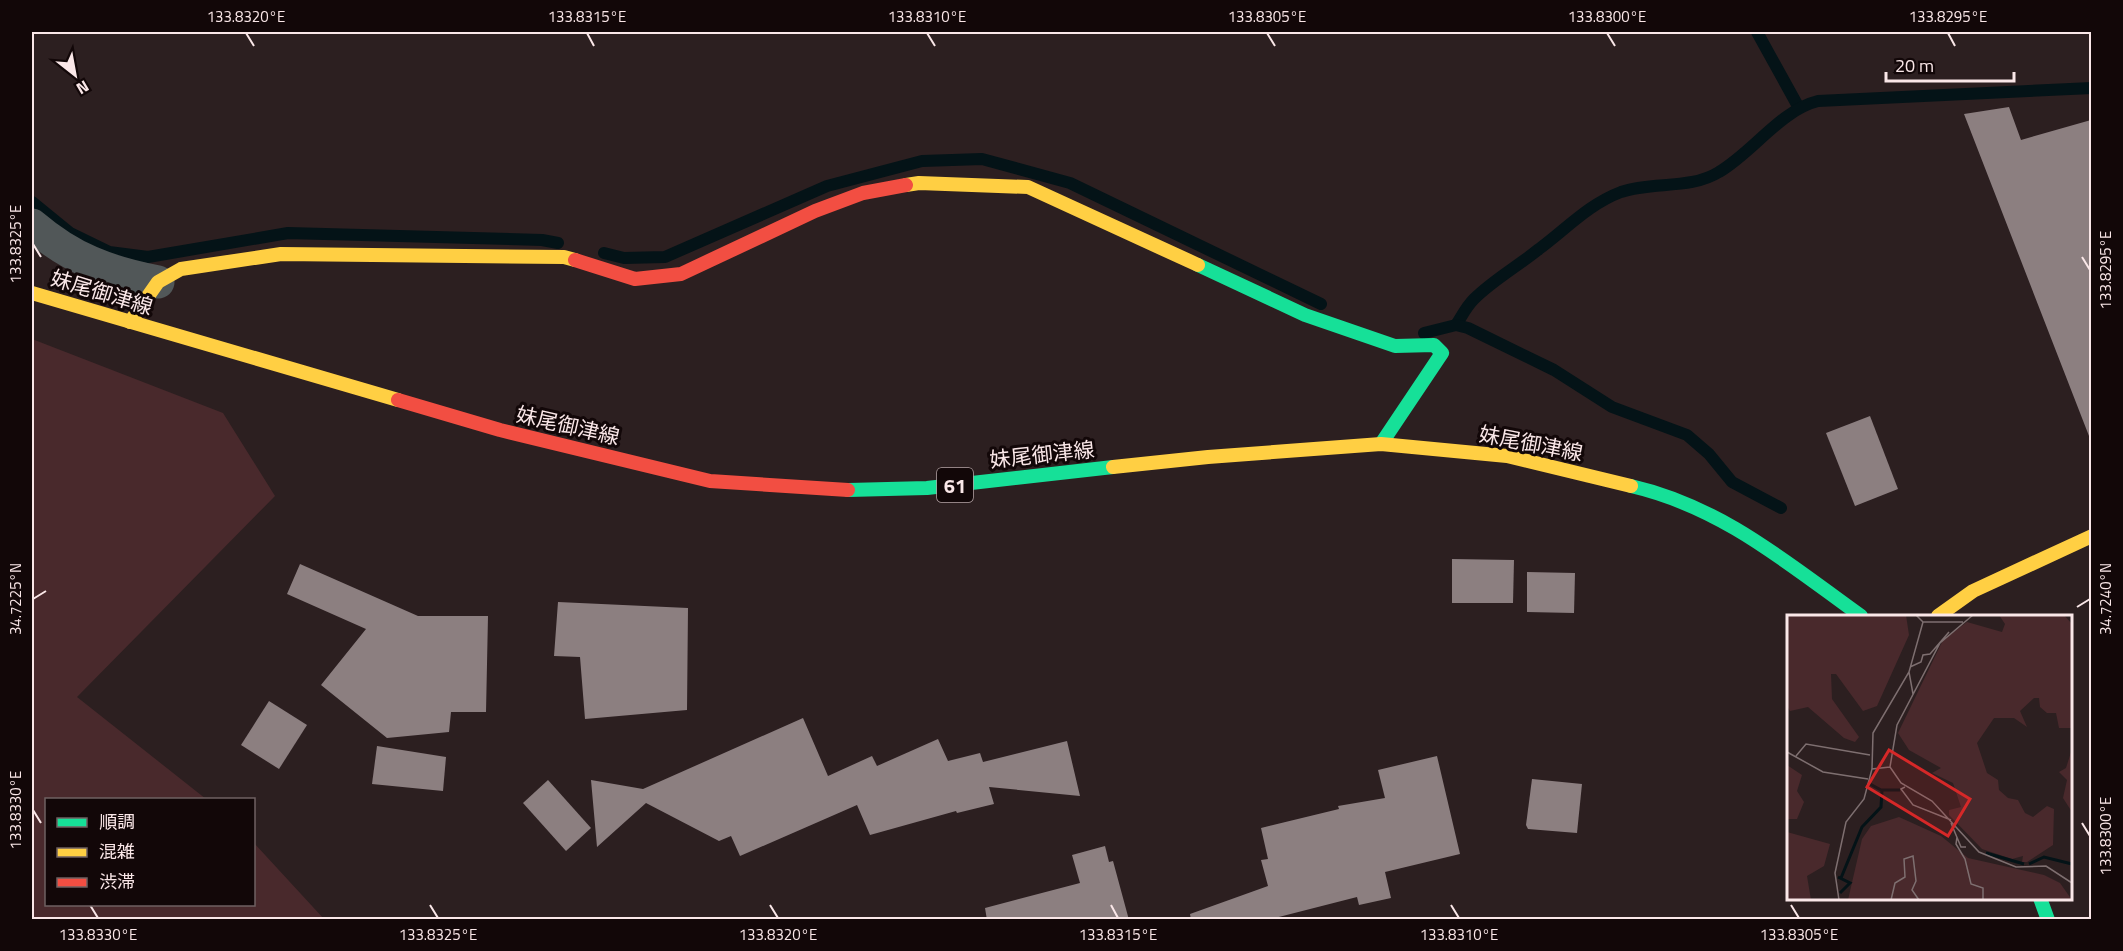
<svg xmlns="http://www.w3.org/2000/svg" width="2123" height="951" font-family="'Titillium Web','Noto Sans JP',sans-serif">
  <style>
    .green { fill: #49292c }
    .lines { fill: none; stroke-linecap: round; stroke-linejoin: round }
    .stream { stroke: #041317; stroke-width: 12 }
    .building { fill: #8c7f80 }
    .street { stroke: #515758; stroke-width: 33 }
    .fast { stroke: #16e098; stroke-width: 14 }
    .slow { stroke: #ffcf43; stroke-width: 14 }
    .jam { stroke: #f24e42; stroke-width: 14 }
    .ticks { fill: none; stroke: #fae7e8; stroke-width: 2 }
    .labels { text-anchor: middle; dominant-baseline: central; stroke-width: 6; stroke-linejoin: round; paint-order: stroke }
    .shield { fill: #120708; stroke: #b4a4a5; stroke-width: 1.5 }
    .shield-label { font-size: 20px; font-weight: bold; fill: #fae7e8 }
    .street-label { font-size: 21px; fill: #fae7e8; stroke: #120708 }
    .inset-river { fill: none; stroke: #041317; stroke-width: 3 }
    .inset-road { fill: none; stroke: #7e6f70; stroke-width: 1.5 }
    .view { fill: #d62828; fill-opacity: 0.15; stroke: #d62828; stroke-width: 3 }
    .inset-edge { fill: none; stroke: #fae7e8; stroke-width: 3 }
    .neatline { fill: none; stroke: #fae7e8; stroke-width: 2 }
    .ticks-label { font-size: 15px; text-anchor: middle; fill: #fae7e8 }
  </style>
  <rect width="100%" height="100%" fill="#2c1f20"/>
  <!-- green -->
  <polygon class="green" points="32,339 223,413 275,496 77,697 206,799 46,800 46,904 254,904 254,843 324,919 32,919"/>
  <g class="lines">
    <!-- stream -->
    <g class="stream">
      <polyline points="1757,32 1799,108"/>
      <polyline points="32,202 70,233 109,252 148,257 288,233 542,240 558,243"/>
      <polyline points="604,253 624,258 665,257 827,186 922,161 982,159 1070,183 1321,304"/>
      <path d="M 1456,325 C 1462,316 1466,307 1474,299 C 1493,280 1518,266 1539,249 C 1566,229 1589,204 1621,192 C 1653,181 1690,190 1719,172 C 1753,152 1781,110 1818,101 L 2092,88"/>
      <polyline points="1424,333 1456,325 1468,328 1554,370 1612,407 1687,435 1709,454 1732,482 1781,508"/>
    </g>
  </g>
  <!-- building -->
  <g class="building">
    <polygon points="2009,107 2021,140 2091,120 2091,435 2089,436 1964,114"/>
    <polygon points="1870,416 1898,489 1855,506 1826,433"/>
    <polygon points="1452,559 1514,560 1513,603 1452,603"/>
    <polygon points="300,564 418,616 488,616 486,712 451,712 449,732 387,738 321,685 366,629 287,594"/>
    <polygon points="1527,572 1575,573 1574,613 1527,612"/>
    <polygon points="558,602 688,608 687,710 585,719 580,657 554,656"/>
    <polygon points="269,701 307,725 279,769 241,745"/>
    <polygon points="803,718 828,776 872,756 877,766 938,739 948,761 980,753 983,762 1067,741 1080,796 989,787 994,804 957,813 956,811 870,835 857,805 740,856 731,836 719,841 646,803 597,847 591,780 643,789"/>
    <polygon points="377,746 446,757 443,791 372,784"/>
    <polygon points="1437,756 1460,854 1385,872 1391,898 1359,905 1357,897 1267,920 1191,920 1190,914 1268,886 1261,860 1268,859 1261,828 1339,809 1338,806 1385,798 1378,770"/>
    <polygon points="1532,779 1582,784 1577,833 1528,829 1526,825"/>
    <polygon points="548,780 591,828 566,851 523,803"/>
    <polygon points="1105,846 1109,862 1113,861 1129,920 987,920 985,908 1080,883 1072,855"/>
  </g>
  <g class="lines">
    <!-- street -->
    <path class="street" d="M 32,225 C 72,259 107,272 158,282"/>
    <!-- fast -->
    <g class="fast">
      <polyline points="1198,265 1305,315 1395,346 1434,345 1442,353 1381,444"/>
      <path d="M 1631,486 C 1722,507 1787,563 1861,616"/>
      <polyline points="848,490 927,488 1113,467"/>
      <polyline points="2040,898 2048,920"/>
    </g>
    <!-- slow -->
    <g class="slow">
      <polyline points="906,185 919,183 1028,187 1198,265"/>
      <polyline points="32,293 398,400"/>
      <polyline points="130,322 158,282 181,269 281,254 564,257 575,260"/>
      <polyline points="1113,467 1208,457 1381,444 1507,456 1631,486"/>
      <polyline points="1938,616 1973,591 2092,536"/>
    </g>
    <!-- jam -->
    <g class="jam">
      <polyline points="575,260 635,279 681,274 815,211 863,193 906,185"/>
      <polyline points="398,400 500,430 710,481 848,490"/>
    </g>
  </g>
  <!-- ticks -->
  <path class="ticks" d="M 246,33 L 254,46M 587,33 L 594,46M 927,33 L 935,46M 1267,33 L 1275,46M 1607,33 L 1615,46M 1948,33 L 1955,46M 33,244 L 41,257M 2082,257 L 2090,270M 33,599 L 46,591M 2077,607 L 2090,599M 33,810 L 41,823M 2082,823 L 2090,836M 90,905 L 98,918M 430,905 L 438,918M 770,905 L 778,918M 1111,905 L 1118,918M 1451,905 L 1459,918M 1791,905 L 1799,918"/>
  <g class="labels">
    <!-- shield labels -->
    <rect class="shield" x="937" y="468" width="36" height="34" rx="4.5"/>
    <g class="shield-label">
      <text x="955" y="485">61</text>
    </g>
    <!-- street labels -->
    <g class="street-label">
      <text transform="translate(102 292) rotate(17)">妹尾御津線</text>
      <text transform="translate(568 425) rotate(13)">妹尾御津線</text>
      <text transform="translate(1531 443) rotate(11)">妹尾御津線</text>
      <text transform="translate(1042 454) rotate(-6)">妹尾御津線</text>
    </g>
  </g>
  <!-- overview -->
  <g transform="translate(1787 615)">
    <rect width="285" height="285" fill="#2c1f20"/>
    <path d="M 119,0 L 122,20 L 90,91 L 76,96 L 49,59 L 44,59 L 45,84 L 72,122 L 68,127 L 57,123 L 21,92 L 3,96 L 0,91 L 0,0 ZM 212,0 L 277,0 L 285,9 L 285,113 L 272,113 L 269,98 L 260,98 L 253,92 L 252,83 L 247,83 L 233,96 L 240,112 L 227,103 L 207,103 L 190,128 L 200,158 L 211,165 L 212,175 L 221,183 L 231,185 L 238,198 L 246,202 L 260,191 L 267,194 L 266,230 L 240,247 L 235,247 L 236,241 L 225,244 L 195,234 L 162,200 L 162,195 L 174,192 L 166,168 L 145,158 L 154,153 L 122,135 L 111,118 L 156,25 L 180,7 L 215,17 L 218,9 ZM 285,134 L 285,197 L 276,183 L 280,165 L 272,157 L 279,153 ZM 0,150 L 15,160 L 10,176 L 17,187 L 10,204 L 0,204 ZM 112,202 L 154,221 L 181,243 L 257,260 L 273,268 L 285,285 L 61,285 L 75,224 L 84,211 ZM 0,217 L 43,229 L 37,251 L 20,261 L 24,285 L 0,285 Z" fill="#49292c"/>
    <path class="inset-river" d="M 83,169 L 94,175 L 113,175M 199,238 L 237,249M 242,249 L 257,242 L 285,249M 51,262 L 63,268 L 53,278M 54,263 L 75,212 L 94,192 L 95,175"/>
    <path class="inset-road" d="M 129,0 L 136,7 L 176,7M 186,0 L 153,28 L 110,110 L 103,152 L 114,168 L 145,186 L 192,237 L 229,252 L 259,251 L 285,268M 123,52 L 134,47 L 136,40 L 143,39 L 162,17M 122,57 L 126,79M 0,137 L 36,157 L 81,164M 9,141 L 19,129 L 83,140M 85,154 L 86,118 L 122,57 L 136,7M 118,172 L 114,174 L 126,190 L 164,205M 164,208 L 174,232 L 179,232M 170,222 L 169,229 L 178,244 L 184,269 L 196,273 L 196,285M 52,285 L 48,258 L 59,207 L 77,184 L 85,154 L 103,152M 104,285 L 108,268 L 118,262 L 117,244 L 126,241 L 129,266 L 125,275 L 132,285"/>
    <path class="view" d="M 102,135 L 183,184 L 161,221 L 80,172 Z"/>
    <rect width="285" height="285" class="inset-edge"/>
  </g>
  <!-- border -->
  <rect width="2123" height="951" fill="none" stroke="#120708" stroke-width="66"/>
  <!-- legend -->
  <rect x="45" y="798" width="210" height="108" fill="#120708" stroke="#6f6162" stroke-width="1.5"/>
  <rect x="57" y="818" width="30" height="9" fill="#16e098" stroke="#6f6162" stroke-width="1.5"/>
  <text x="99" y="828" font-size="18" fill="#fae7e8">順調</text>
  <rect x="57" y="848" width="30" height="9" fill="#ffcf43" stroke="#6f6162" stroke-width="1.5"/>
  <text x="99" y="858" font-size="18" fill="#fae7e8">混雑</text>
  <rect x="57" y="878" width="30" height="9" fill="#f24e42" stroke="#6f6162" stroke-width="1.5"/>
  <text x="99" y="888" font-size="18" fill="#fae7e8">渋滞</text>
  <!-- north arrow -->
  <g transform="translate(75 75) rotate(149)" stroke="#120708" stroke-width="4.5" paint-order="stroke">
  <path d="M0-4.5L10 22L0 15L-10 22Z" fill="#fae7e8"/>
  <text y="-9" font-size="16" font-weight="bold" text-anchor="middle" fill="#fae7e8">N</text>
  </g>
  <!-- scale -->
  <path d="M1886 72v9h128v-9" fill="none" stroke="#fae7e8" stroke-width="3"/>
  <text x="1895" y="72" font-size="18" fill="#fae7e8" stroke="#120708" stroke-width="4.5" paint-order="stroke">20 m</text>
  <rect x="33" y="33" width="2057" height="885" class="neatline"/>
  <g class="ticks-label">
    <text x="246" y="22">133.8320°E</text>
    <text x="587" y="22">133.8315°E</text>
    <text x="927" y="22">133.8310°E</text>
    <text x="1267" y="22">133.8305°E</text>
    <text x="1607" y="22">133.8300°E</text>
    <text x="1948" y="22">133.8295°E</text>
    <text transform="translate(16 244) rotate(-90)" y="5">133.8325°E</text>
    <text transform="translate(2106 270) rotate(-90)" y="5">133.8295°E</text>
    <text transform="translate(16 599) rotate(-90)" y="5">34.7225°N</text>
    <text transform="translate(2106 599) rotate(-90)" y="5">34.7240°N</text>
    <text transform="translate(16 810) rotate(-90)" y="5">133.8330°E</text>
    <text transform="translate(2106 836) rotate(-90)" y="5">133.8300°E</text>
    <text x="98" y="940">133.8330°E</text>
    <text x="438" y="940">133.8325°E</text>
    <text x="778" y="940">133.8320°E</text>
    <text x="1118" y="940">133.8315°E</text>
    <text x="1459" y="940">133.8310°E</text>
    <text x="1799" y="940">133.8305°E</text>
  </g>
</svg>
